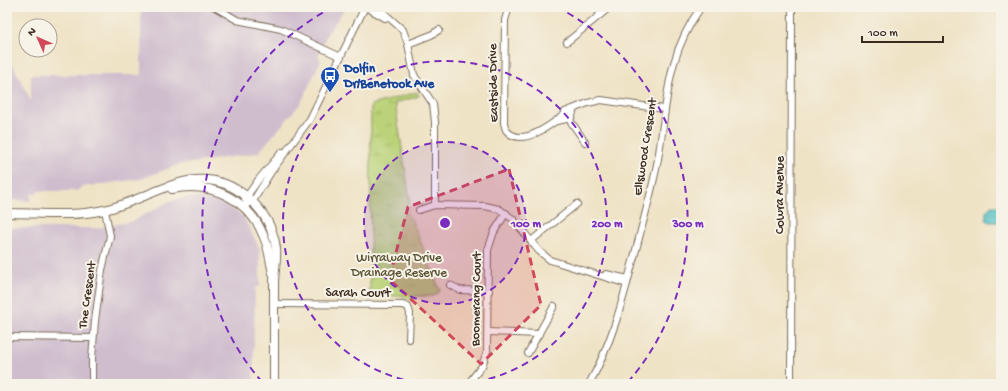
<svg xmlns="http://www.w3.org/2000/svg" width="1008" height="391" font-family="'Gochi Hand',sans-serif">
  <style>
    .industrial { fill: #cfbdce }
    .park { fill: url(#park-tufts); stroke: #7a7e4b }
    .water { fill: url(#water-ripples); stroke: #487673 }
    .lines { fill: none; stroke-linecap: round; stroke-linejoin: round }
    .minor-casing { stroke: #7a6b59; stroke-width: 8 }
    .secondary-casing { stroke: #7a6b59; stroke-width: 10 }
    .minor { stroke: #fff; stroke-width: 6 }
    .secondary { stroke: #fff; stroke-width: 8 }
    .marked { fill: #d1495b; fill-opacity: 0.2; stroke: #d1495b; stroke-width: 3; stroke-dasharray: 8 5; stroke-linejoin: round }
    .ring { fill: none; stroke: #7b2cbf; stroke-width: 2; stroke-dasharray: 7 5 }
    .labels { text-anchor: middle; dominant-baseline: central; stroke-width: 4; stroke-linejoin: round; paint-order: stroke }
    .transit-label { font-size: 13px; font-weight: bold; fill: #164399; stroke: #f7f3e8; text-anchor: start }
    .street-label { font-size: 13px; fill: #3b2a1e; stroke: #f7f3e8 }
    .park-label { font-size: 13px; fill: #5b5434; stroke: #f7f3e8 }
    .centre { fill: #7b2cbf; stroke: #f7f3e8; stroke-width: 2 }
    .ring-label { font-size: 12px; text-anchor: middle; font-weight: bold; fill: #7b2cbf; stroke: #f7f3e8; stroke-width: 4; stroke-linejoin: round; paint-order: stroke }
  </style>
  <defs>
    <pattern id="park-tufts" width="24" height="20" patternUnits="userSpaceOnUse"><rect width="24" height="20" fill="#bad378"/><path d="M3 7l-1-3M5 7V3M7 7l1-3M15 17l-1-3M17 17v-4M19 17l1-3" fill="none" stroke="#a1b567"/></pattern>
    <pattern id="water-ripples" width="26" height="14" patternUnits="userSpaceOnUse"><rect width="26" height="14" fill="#54c2c8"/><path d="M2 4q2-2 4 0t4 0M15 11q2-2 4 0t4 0" fill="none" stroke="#479ea2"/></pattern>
  </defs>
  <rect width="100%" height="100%" fill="#f7f3e8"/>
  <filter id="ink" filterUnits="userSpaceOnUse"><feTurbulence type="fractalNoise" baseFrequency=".025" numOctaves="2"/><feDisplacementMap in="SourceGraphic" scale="8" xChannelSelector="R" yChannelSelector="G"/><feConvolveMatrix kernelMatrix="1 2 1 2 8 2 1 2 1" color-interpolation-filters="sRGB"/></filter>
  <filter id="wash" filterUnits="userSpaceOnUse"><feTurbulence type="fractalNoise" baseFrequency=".012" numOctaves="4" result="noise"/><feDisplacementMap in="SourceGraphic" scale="16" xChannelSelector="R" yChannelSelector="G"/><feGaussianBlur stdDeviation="0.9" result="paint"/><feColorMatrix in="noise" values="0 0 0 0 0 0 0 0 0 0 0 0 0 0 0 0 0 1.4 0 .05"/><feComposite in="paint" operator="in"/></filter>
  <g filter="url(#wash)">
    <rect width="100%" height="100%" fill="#efe3c6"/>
    <!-- industrial -->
    <g class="industrial">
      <polygon points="141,7 346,7 327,34 318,55 321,60 301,103 258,153 178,165 141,179 81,187 77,191 38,191 37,194 31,194 31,201 7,200 7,53 31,101 31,75 141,75"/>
      <polygon points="189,197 213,197 243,216 260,249 260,286 255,288 253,384 7,384 7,228 97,228 133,221 170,201"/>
    </g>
    <!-- park -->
    <path class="park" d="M 417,92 L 419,96 L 395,103 L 410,201 C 405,208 406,214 412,220 L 440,291 L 433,296 L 416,296 L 413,301 L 404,296 L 370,296 L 371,105 Z"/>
    <!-- water -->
    <polygon class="water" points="991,206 1001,206 1001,222 989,222 986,220 986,212"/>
  </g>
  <g filter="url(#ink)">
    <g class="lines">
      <!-- minor casing -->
      <g class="minor-casing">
        <g id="minor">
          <polyline points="215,7 237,20 281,29 341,57"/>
          <polyline points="366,7 385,18"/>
          <polyline points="375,7 385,14 403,30 408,44 414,75 433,104 435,122 435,205"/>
          <path d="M 509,7 L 505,20 L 504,123 L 506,130 C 521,149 552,124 565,114"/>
          <polyline points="595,7 601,14"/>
          <polyline points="567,42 610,7"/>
          <polyline points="408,44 431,35 439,30"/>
          <polyline points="570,110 588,103 601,100 664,109"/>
          <polyline points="569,119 585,142"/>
          <polyline points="557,121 571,118 573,113 570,110 565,112 567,118"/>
          <polyline points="245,199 259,179 282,152"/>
          <polyline points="243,206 253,201 271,172 310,119 365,7"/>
          <polyline points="419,210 435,205 485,206 499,209 513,219 539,251 550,260 627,284"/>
          <polyline points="531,241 577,204"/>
          <polyline points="606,274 628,279"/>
          <polyline points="450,285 460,290 489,291"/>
          <polyline points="274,304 403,305 408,307 410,313 409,339"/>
          <polyline points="488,332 539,334"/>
          <polyline points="7,337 93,338"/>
          <polyline points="528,353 554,306"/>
          <polyline points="92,384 92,358 95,321 102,270 110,236 105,210"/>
          <polyline points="468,384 482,366 487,351 488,250 494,232 506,213"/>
          <path d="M 589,384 C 614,340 625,291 638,242 C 645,214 653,187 658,159 C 668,101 665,58 701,7"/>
          <polyline points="791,384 792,7"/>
        </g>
      </g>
      <!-- secondary casing -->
      <g class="secondary-casing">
        <g id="secondary">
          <path d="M 172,189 C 211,181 249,199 264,237 C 269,248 270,261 273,273"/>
          <path d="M 7,213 C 39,213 73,217 104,210 C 154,199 196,157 246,196 C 262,209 273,227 276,248 C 277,260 274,272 274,284 C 274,317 274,351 274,384"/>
        </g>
      </g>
      <!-- minor -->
      <use href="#minor" class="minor"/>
      <!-- secondary -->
      <use href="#secondary" class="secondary"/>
    </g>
  </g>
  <!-- marked area -->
  <path class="marked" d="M 509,169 L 541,305 L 481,364 L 389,279 L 408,207 Z"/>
  <!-- distance rings -->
  <circle cx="445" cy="223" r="81" fill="#7b2cbf" fill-opacity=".12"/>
  <g class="ring">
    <circle cx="445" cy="223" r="81"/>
    <path d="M427 384A162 162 0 1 1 463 384"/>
    <path d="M262 382A243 243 0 0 1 333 7M557 7A243 243 0 0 1 628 382"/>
  </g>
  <!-- icons -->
  <defs>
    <g id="bus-pin" transform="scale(1)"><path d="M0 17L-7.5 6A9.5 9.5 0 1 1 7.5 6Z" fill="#1a4fb4" stroke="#f7f3e8"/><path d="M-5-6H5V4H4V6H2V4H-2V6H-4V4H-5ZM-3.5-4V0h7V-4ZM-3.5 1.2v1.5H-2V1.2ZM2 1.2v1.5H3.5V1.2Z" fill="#fff"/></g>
  </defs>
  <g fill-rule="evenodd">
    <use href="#bus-pin" x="330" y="76"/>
  </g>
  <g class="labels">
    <!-- transit labels -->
    <g class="transit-label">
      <text x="344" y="69">Dolfin<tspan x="344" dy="15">Dr/Benetook Ave</tspan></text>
    </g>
    <!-- street labels -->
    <g class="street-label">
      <text transform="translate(494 83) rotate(-91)">Eastside Drive</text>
      <text transform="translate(646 147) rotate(-81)">Ellswood Crescent</text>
      <text transform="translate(780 195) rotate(-90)">Cowra Avenue</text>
      <text x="358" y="293">Sarah Court</text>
      <text transform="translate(88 295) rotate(-82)">The Crescent</text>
      <text transform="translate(477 299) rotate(-89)">Boomerang Court</text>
    </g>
    <!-- park labels -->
    <g class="park-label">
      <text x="399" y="258">Wirraway Drive<tspan x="399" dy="15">Drainage Reserve</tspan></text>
    </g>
  </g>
  <circle cx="445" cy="223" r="6" class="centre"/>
  <g class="ring-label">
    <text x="526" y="227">100 m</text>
    <text x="607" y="227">200 m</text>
    <text x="688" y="227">300 m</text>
  </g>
  <!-- margin -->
  <rect width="1008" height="391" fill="none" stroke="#f7f3e8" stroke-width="24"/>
  <!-- north arrow -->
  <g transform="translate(38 38) rotate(315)"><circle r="19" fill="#f7f3e8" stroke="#aca397"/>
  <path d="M0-3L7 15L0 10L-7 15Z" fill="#d1495b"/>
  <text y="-6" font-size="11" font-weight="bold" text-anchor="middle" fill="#3b2a1e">N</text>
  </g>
  <!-- scale -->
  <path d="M862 36v6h81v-6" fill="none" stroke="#3b2a1e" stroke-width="2"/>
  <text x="868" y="36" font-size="12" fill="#3b2a1e" stroke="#f7f3e8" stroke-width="3" paint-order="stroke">100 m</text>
</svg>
